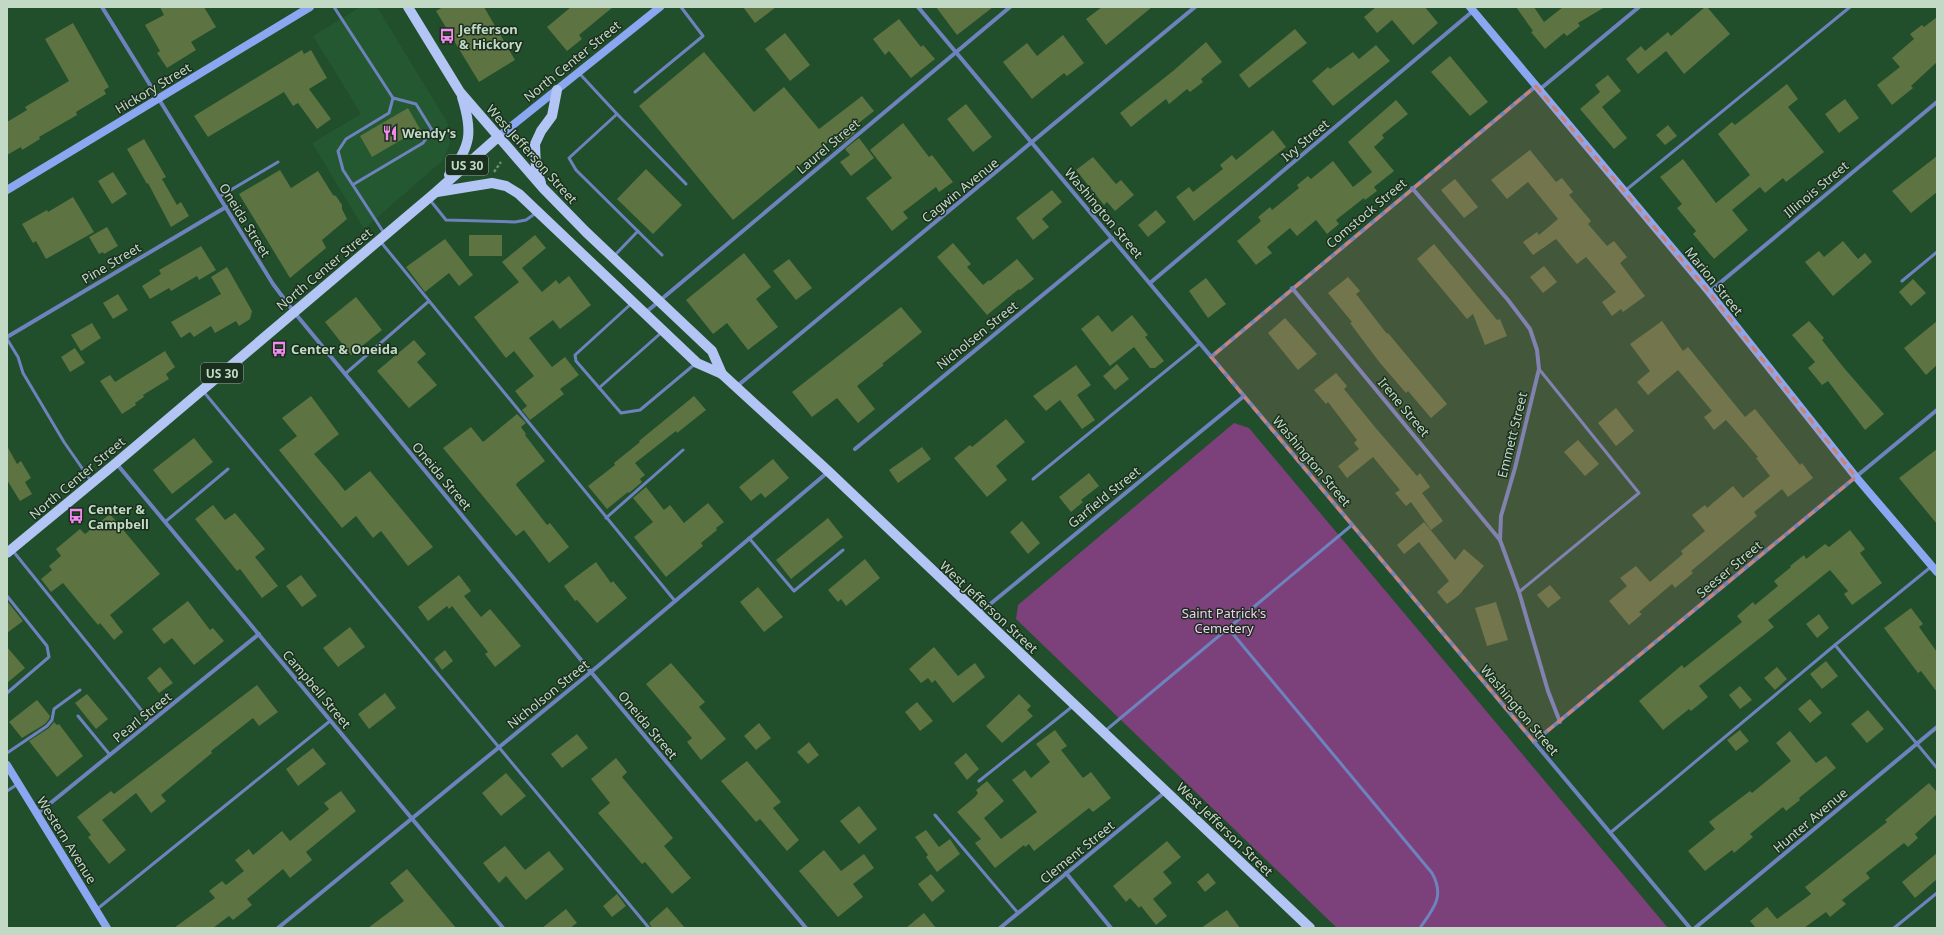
<svg xmlns="http://www.w3.org/2000/svg" width="1944" height="935" font-family="'Noto Sans',sans-serif">
  <style>
    .built { fill: #245830 }
    .green { fill: #7c417a }
    .building { fill: #5d7341 }
    .lines { fill: none; stroke-linecap: round; stroke-linejoin: round }
    .path { stroke: #6c8f73; stroke-width: 2.5; stroke-dasharray: 3 2; stroke-linecap: butt }
    .lane { stroke: #6e83be; stroke-width: 3 }
    .street { stroke: #6e83be; stroke-width: 4 }
    .secondary { stroke: #8ca7f2; stroke-width: 8 }
    .primary { stroke: #b3c5f5; stroke-width: 10 }
    .marked { fill: #cc8176; fill-opacity: 0.2; stroke: #cc8176; stroke-width: 3; stroke-dasharray: 8 5; stroke-linejoin: round }
    .labels { text-anchor: middle; dominant-baseline: central; stroke-width: 3; stroke-linejoin: round; paint-order: stroke }
    .shield { fill: #1b2f1e; stroke: #90a793; stroke-width: 1 }
    .shield-label { font-size: 12px; font-weight: bold; fill: #c2dac5 }
    .poi-label { font-size: 13px; font-weight: bold; fill: #c2dac5; stroke: #1b2f1e; text-anchor: start }
    .street-label { font-size: 13px; fill: #c2dac5; stroke: #1b2f1e }
    .park-label { font-size: 13px; fill: #f5cbf2; stroke: #1b2f1e }
  </style>
  <rect width="100%" height="100%" fill="#214e2b"/>
  <!-- built -->
  <polygon class="built" points="360,7 377,7 446,120 451,134 449,147 442,161 364,229 312,143 361,114 313,36"/>
  <!-- green -->
  <polygon class="green" points="1234,423 1249,428 1668,928 1337,928 1016,619 1018,605"/>
  <!-- building -->
  <g class="building">
    <polygon points="160,7 204,7 216,27 191,42 196,50 167,68 157,53 160,51 145,25 164,15"/>
    <polygon points="443,7 484,7 515,60 479,82 436,11"/>
    <polygon points="571,7 613,7 579,35 582,39 567,51 547,27"/>
    <polygon points="743,7 776,7 755,23"/>
    <polygon points="936,7 993,7 957,35"/>
    <polygon points="1102,7 1152,7 1106,45 1086,19"/>
    <polygon points="1376,7 1425,7 1438,23 1413,45 1392,20 1377,33 1364,17"/>
    <polygon points="1516,7 1534,7 1544,22 1563,7 1605,7 1578,23 1580,26 1567,36 1564,33 1545,49 1531,32 1533,31"/>
    <polygon points="1705,7 1707,7 1730,34 1684,74 1666,51 1638,74 1626,59 1641,46 1645,51 1668,32 1671,36"/>
    <polygon points="1937,17 1937,62 1911,86 1913,88 1892,105 1877,85 1900,67 1892,58 1914,39 1910,34 1922,25 1924,27"/>
    <polygon points="899,19 921,47 923,45 935,59 911,78 889,51 885,55 873,39"/>
    <polygon points="73,23 109,87 104,90 106,94 76,112 77,115 39,137 40,139 22,150 21,147 7,155 7,122 27,110 25,107 69,81 45,39"/>
    <polygon points="1295,29 1307,43 1249,88 1239,75"/>
    <polygon points="785,33 810,65 790,81 765,49"/>
    <polygon points="1063,35 1084,63 1067,76 1064,73 1032,99 1003,62 1027,43 1037,56"/>
    <polygon points="1206,42 1222,62 1201,79 1203,82 1190,92 1187,89 1169,104 1166,99 1131,127 1120,113 1173,71"/>
    <polygon points="1376,45 1390,61 1333,106 1312,81 1328,67 1330,69 1353,52 1359,59"/>
    <polygon points="302,50 304,54 311,50 327,78 309,89 331,119 317,129 298,103 293,106 284,92 208,137 194,116"/>
    <polygon points="704,52 754,112 784,87 819,129 862,96 874,111 851,129 855,133 841,144 835,136 733,220 639,106"/>
    <polygon points="1450,56 1488,102 1470,116 1431,72"/>
    <polygon points="1608,75 1621,91 1602,107 1627,138 1614,149 1580,109 1600,92 1595,85"/>
    <polygon points="1787,84 1798,99 1788,107 1824,152 1786,182 1783,178 1765,193 1760,187 1732,210 1748,230 1714,259 1693,234 1696,231 1677,208 1682,204 1660,177 1683,159 1716,203 1750,175 1718,134 1732,122 1735,125"/>
    <polygon points="1845,99 1859,118 1839,133 1825,114"/>
    <polygon points="1396,100 1408,114 1382,135 1384,138 1374,147 1394,171 1374,187 1377,191 1365,200 1364,198 1336,220 1339,224 1327,234 1316,220 1297,236 1290,228 1267,247 1272,253 1256,265 1237,241 1261,221 1258,217 1270,207 1272,210 1288,197 1299,188 1297,185 1308,176 1311,179 1333,161 1353,187 1372,172 1348,142"/>
    <polygon points="966,104 992,137 973,152 947,119"/>
    <polygon points="408,108 420,129 372,157 360,136"/>
    <polygon points="903,123 929,157 932,155 953,182 939,192 936,187 903,212 908,218 892,231 866,198 892,178 870,150"/>
    <polygon points="1668,125 1677,136 1665,145 1656,135"/>
    <polygon points="1273,130 1286,147 1194,221 1176,197 1189,187 1193,192 1223,169 1220,165 1232,155 1236,160"/>
    <polygon points="859,138 874,158 851,176 840,162 850,155 845,149"/>
    <polygon points="144,139 166,177 162,179 177,205 181,202 189,216 171,227 148,183 147,184 127,149"/>
    <polygon points="1530,150 1556,182 1562,178 1573,192 1569,195 1591,221 1588,224 1607,246 1614,241 1627,257 1620,263 1645,296 1623,312 1621,309 1612,316 1602,302 1616,292 1586,257 1577,264 1556,239 1533,255 1523,242 1537,232 1539,235 1558,219 1528,182 1507,199 1491,180"/>
    <polygon points="1937,156 1937,192 1911,213 1892,191"/>
    <polygon points="1093,157 1116,184 1121,180 1134,195 1115,211 1107,202 1104,205 1076,170"/>
    <polygon points="646,169 682,205 653,234 617,199"/>
    <polygon points="280,170 291,188 318,171 333,195 336,196 342,205 342,209 347,219 322,240 326,248 290,278 239,194"/>
    <polygon points="113,172 127,194 112,204 98,181"/>
    <polygon points="1455,179 1478,207 1464,218 1441,190"/>
    <polygon points="1052,190 1062,202 1042,219 1049,227 1033,240 1016,218"/>
    <polygon points="73,197 94,232 46,259 36,241 33,243 22,224 47,210 48,212"/>
    <polygon points="1156,210 1166,222 1148,237 1138,225"/>
    <polygon points="107,227 118,246 104,254 103,252 99,254 89,237"/>
    <rect x="469" y="235" width="33" height="21"/>
    <polygon points="535,235 546,248 522,268 542,292 556,280 559,284 569,276 591,305 560,329 553,320 529,338 552,367 565,357 579,375 560,389 564,394 530,420 522,410 527,406 515,391 534,376 514,351 506,358 474,317 519,282 502,262"/>
    <polygon points="445,239 473,275 459,286 449,273 425,292 406,267"/>
    <polygon points="1843,241 1858,259 1865,253 1872,262 1833,296 1805,262 1819,251 1824,257"/>
    <polygon points="953,243 971,264 967,267 983,285 989,280 990,281 1017,259 1034,279 1020,290 1019,289 987,315 937,257"/>
    <polygon points="1434,244 1497,320 1500,319 1507,336 1485,345 1473,314 1467,319 1417,259"/>
    <polygon points="201,246 216,270 199,280 197,276 171,291 169,288 150,299 142,286 161,274 159,270"/>
    <polygon points="744,253 771,287 756,299 778,327 748,350 727,323 713,334 686,300"/>
    <polygon points="789,259 812,288 796,300 773,271"/>
    <polygon points="1544,266 1557,282 1543,293 1530,277"/>
    <polygon points="227,267 252,311 250,319 239,326 236,321 215,333 211,326 194,337 190,332 181,338 171,322 221,294 211,277"/>
    <polygon points="1348,277 1360,291 1356,294 1387,334 1388,333 1447,404 1431,418 1408,391 1406,393 1380,363 1350,323 1352,322 1328,293"/>
    <polygon points="1206,278 1226,304 1208,318 1189,291"/>
    <polygon points="1913,279 1926,293 1911,306 1899,292"/>
    <polygon points="118,294 128,310 113,319 103,303"/>
    <polygon points="356,297 382,330 351,355 325,322"/>
    <polygon points="901,307 922,332 882,364 884,365 857,386 875,409 858,423 837,398 812,417 792,392"/>
    <polygon points="1098,315 1112,332 1132,315 1148,335 1145,337 1164,361 1155,368 1150,368 1134,347 1110,366 1081,329"/>
    <polygon points="1285,318 1317,354 1298,370 1268,333"/>
    <polygon points="1662,321 1683,351 1688,347 1745,417 1755,409 1800,465 1802,463 1813,478 1788,497 1782,489 1754,512 1757,516 1691,571 1693,573 1675,588 1672,584 1639,612 1642,614 1629,625 1609,601 1627,586 1620,578 1636,566 1650,582 1683,554 1681,551 1705,531 1692,515 1705,505 1707,508 1733,486 1743,498 1770,476 1756,458 1758,457 1726,420 1714,430 1704,417 1712,411 1678,370 1648,395 1637,382 1650,371 1630,344"/>
    <polygon points="1809,321 1824,338 1822,340 1844,368 1884,414 1865,430 1828,381 1822,385 1808,368 1815,362 1792,335"/>
    <polygon points="1937,321 1937,365 1926,375 1904,348"/>
    <polygon points="92,323 101,338 81,351 71,335"/>
    <polygon points="414,340 426,354 417,362 437,385 409,408 377,371"/>
    <polygon points="75,348 85,363 70,372 61,357"/>
    <polygon points="165,351 175,367 166,374 169,379 143,395 144,397 135,403 136,405 122,414 100,381 110,375 115,382"/>
    <polygon points="1117,364 1129,379 1115,390 1103,376"/>
    <polygon points="1076,365 1091,385 1077,395 1095,420 1082,429 1060,400 1046,411 1033,396"/>
    <polygon points="1336,373 1347,386 1344,389 1374,426 1417,476 1420,473 1430,487 1422,493 1443,521 1431,530 1411,502 1406,506 1395,493 1400,490 1373,457 1347,478 1338,466 1359,449 1354,443 1357,440 1328,402 1326,404 1314,390"/>
    <polygon points="311,396 339,434 314,454 333,476 345,491 370,471 433,547 408,566 381,531 373,538 356,516 342,528 279,450 297,436 282,418"/>
    <polygon points="694,396 706,410 677,433 676,431 635,463 645,475 640,479 642,482 629,493 628,492 607,509 588,486 615,465 614,463 640,442 639,441"/>
    <polygon points="1616,408 1634,431 1616,446 1598,423"/>
    <polygon points="517,414 526,423 521,427 526,434 525,435 545,461 517,483 516,485 547,525 550,523 569,547 549,563 524,530 516,536 443,448 471,427 483,442"/>
    <polygon points="1006,419 1025,442 996,466 1007,480 987,497 954,458 970,445 972,447"/>
    <polygon points="194,438 213,462 172,494 153,470"/>
    <polygon points="1578,440 1599,464 1585,476 1564,452"/>
    <polygon points="7,446 17,464 21,461 31,478 25,482 32,494 20,501 7,480"/>
    <polygon points="922,447 931,459 898,483 889,470"/>
    <polygon points="1937,449 1937,524 1899,478"/>
    <polygon points="773,459 789,478 765,498 761,493 751,501 739,487"/>
    <polygon points="1089,473 1099,486 1081,500 1083,502 1071,512 1059,497"/>
    <polygon points="646,487 664,510 670,505 684,523 708,503 724,522 716,528 717,530 701,543 703,546 666,577 634,537 653,522 633,498"/>
    <polygon points="213,505 225,520 235,513 265,549 255,557 278,586 262,598 240,569 237,571 195,519"/>
    <polygon points="110,514 160,574 110,615 123,632 114,640 100,623 98,625 63,583 51,592 41,579 52,570 49,566 61,556 56,549 80,529 85,534"/>
    <polygon points="828,518 843,537 791,579 776,560"/>
    <polygon points="1022,521 1040,543 1028,554 1010,532"/>
    <polygon points="1424,522 1455,560 1464,549 1484,566 1459,595 1447,604 1437,592 1449,581 1419,542 1404,554 1397,545"/>
    <polygon points="1850,530 1865,549 1860,553 1882,583 1852,605 1844,594 1848,591 1830,570 1768,620 1774,627 1699,686 1708,697 1691,711 1689,709 1663,730 1639,701 1682,665 1684,668 1742,622 1737,616 1753,602 1755,605 1778,586 1774,581 1791,567 1790,566 1804,555 1806,559 1825,544 1829,547"/>
    <polygon points="865,559 880,578 846,606 841,599 838,602 828,590"/>
    <polygon points="596,562 611,583 613,581 627,598 597,623 577,600 575,601 564,586"/>
    <polygon points="301,575 317,596 302,607 286,586"/>
    <polygon points="459,575 471,591 464,596 481,617 490,609 521,646 495,667 485,654 488,652 452,606 449,609 447,606 428,621 418,607"/>
    <polygon points="1550,585 1561,598 1548,608 1537,595"/>
    <polygon points="758,587 783,617 764,632 740,602"/>
    <polygon points="7,601 23,621 7,633"/>
    <polygon points="188,601 210,630 213,628 224,641 194,665 172,638 164,644 152,629"/>
    <polygon points="1496,602 1508,640 1487,646 1475,608"/>
    <polygon points="1911,608 1923,624 1919,627 1937,652 1937,692 1921,671 1918,673 1884,628"/>
    <polygon points="1819,614 1829,628 1817,638 1806,624"/>
    <polygon points="350,627 365,647 338,667 323,648"/>
    <polygon points="7,647 25,668 7,683"/>
    <polygon points="934,647 958,676 975,663 985,677 953,703 935,680 932,683 928,678 921,683 909,669"/>
    <polygon points="445,650 453,661 442,670 434,659"/>
    <polygon points="1826,661 1838,676 1822,689 1810,674"/>
    <polygon points="671,663 705,702 699,707 726,739 701,760 687,742 692,738 646,684"/>
    <polygon points="160,667 173,683 159,693 147,678"/>
    <polygon points="1777,667 1787,679 1775,690 1764,678"/>
    <polygon points="257,685 278,712 259,726 253,718 211,751 212,753 161,795 166,801 151,813 136,793 102,820 126,850 109,864 88,837 91,835 77,817 111,791 114,794"/>
    <polygon points="1740,686 1752,700 1740,709 1729,695"/>
    <polygon points="385,693 396,708 369,729 358,714"/>
    <polygon points="87,694 108,719 96,729 75,703"/>
    <polygon points="1019,694 1031,706 1027,710 1033,716 1002,743 986,726"/>
    <polygon points="1810,699 1822,713 1810,723 1798,709"/>
    <polygon points="37,700 50,716 49,719 45,724 22,738 9,722"/>
    <polygon points="917,702 933,721 920,731 905,712"/>
    <polygon points="1868,710 1884,729 1867,743 1851,724"/>
    <polygon points="54,722 57,725 59,724 83,756 57,777 29,741 49,728"/>
    <polygon points="759,723 771,738 756,750 744,736"/>
    <polygon points="1055,730 1067,746 1061,750 1083,778 1091,772 1111,798 1093,812 1089,808 1034,851 1029,844 1025,847 1024,845 995,868 975,843 981,839 957,812 975,797 978,793 976,790 987,781 1004,801 984,818 1001,839 1037,812 1012,780 1025,770 1031,778 1050,762 1036,744"/>
    <polygon points="1740,730 1749,741 1736,751 1727,740"/>
    <polygon points="1790,731 1816,763 1826,756 1836,768 1799,798 1800,800 1786,811 1783,807 1750,834 1753,837 1734,853 1732,850 1705,871 1688,851 1715,829 1709,822 1750,791 1752,793 1791,761 1776,743"/>
    <polygon points="577,734 588,748 562,768 551,754"/>
    <polygon points="809,742 819,755 808,764 797,752"/>
    <polygon points="313,748 326,764 298,786 286,769"/>
    <polygon points="966,753 979,769 967,780 954,763"/>
    <polygon points="616,758 627,772 622,777 673,838 664,846 691,878 672,894 645,862 642,864 598,813 610,803 591,779"/>
    <polygon points="747,761 781,802 773,808 799,840 787,851 760,819 756,822 721,781"/>
    <polygon points="506,773 526,796 501,816 482,793"/>
    <polygon points="1929,783 1937,792 1937,814 1915,834 1918,838 1908,847 1904,843 1866,873 1870,878 1842,900 1846,904 1830,917 1826,912 1804,928 1756,928 1750,921 1767,907 1777,919 1811,894 1805,887 1887,822 1885,820"/>
    <polygon points="341,791 356,811 306,852 312,860 290,878 283,869 247,899 252,905 233,920 229,916 213,928 174,928 215,898 209,891 222,881 226,885 244,871 235,860 249,849 253,855 282,831 290,841 329,809 324,803"/>
    <polygon points="859,806 877,829 859,844 840,821"/>
    <polygon points="926,830 939,847 950,839 960,854 937,872 926,857 928,855 915,837"/>
    <polygon points="1167,841 1181,857 1163,872 1172,883 1153,899 1167,916 1156,925 1141,906 1139,908 1130,898 1126,902 1113,886"/>
    <polygon points="505,846 525,870 549,851 564,869 526,900 506,876 499,883 483,863"/>
    <polygon points="824,850 841,871 864,854 874,868 853,884 863,897 838,917 799,871"/>
    <polygon points="1937,853 1937,879 1915,898 1902,882"/>
    <polygon points="407,869 456,928 368,928 404,901 390,883"/>
    <polygon points="1208,873 1216,883 1205,892 1197,882"/>
    <polygon points="931,874 945,891 932,902 918,884"/>
    <polygon points="617,894 626,906 612,917 603,906"/>
    <polygon points="667,907 685,928 652,928 649,923"/>
    <polygon points="566,909 577,923 570,928 542,928"/>
    <polygon points="1227,910 1240,928 1201,928"/>
    <polygon points="924,913 936,928 906,928"/>
  </g>
  <g class="lines">
    <!-- path -->
    <polyline class="path" points="494,172 501,162"/>
    <!-- lane -->
    <g class="lane">
      <polyline points="334,7 393,98 389,113 346,139 338,151 343,170 384,233"/>
      <polyline points="579,73 617,114 569,158 576,170 662,255"/>
      <polyline points="635,92 703,36 681,7"/>
      <polyline points="617,114 686,184"/>
      <polyline points="354,184 423,143 432,130 416,104 393,98"/>
      <polyline points="1626,190 1850,7"/>
      <polyline points="219,197 278,162"/>
      <polyline points="430,200 446,220 515,222 526,220 536,213"/>
      <polyline points="380,241 675,601"/>
      <polyline points="614,256 638,231"/>
      <polyline points="1902,281 1937,252"/>
      <polyline points="632,303 575,355 576,361 621,413 640,410 695,364"/>
      <polyline points="7,339 18,357 23,373 64,442 91,481"/>
      <polyline points="345,374 429,301"/>
      <polyline points="599,388 662,332"/>
      <polyline points="203,391 649,928"/>
      <polyline points="1033,479 1200,343"/>
      <polyline points="606,518 683,450"/>
      <polyline points="165,522 228,469"/>
      <polyline points="749,538 794,591 843,550"/>
      <polyline points="13,551 151,722"/>
      <polyline points="1519,592 1639,493 1539,369"/>
      <polyline points="7,596 47,646 49,657 7,693"/>
      <path d="M 1228,628 L 1432,873 C 1445,896 1434,908 1420,928"/>
      <polyline points="1835,645 1937,768"/>
      <polyline points="78,716 110,755"/>
      <polyline points="1105,731 1352,525"/>
      <polyline points="7,753 47,726 52,720 54,709 80,690"/>
      <polyline points="979,781 1073,706"/>
      <polyline points="7,791 18,784"/>
      <polyline points="935,815 1018,913"/>
      <polyline points="1610,833 1835,645 1932,566"/>
      <polyline points="96,910 330,721"/>
      <polyline points="1894,928 1937,893"/>
    </g>
    <!-- street -->
    <g class="street">
      <polyline points="102,7 273,284 294,312 591,672 806,928"/>
      <polyline points="918,7 1690,928"/>
      <polyline points="1539,90 1639,7"/>
      <polyline points="1412,188 1508,300 1530,329 1537,350 1539,369 1515,468 1501,516 1500,540 1519,592 1548,691 1560,722"/>
      <polyline points="1150,283 1473,11"/>
      <polyline points="1292,288 1500,540"/>
      <polyline points="1709,292 1937,102"/>
      <polyline points="645,313 1010,7"/>
      <polyline points="7,337 226,207"/>
      <polyline points="1211,357 1536,86"/>
      <polyline points="736,387 1195,7"/>
      <polyline points="855,449 1112,238"/>
      <polyline points="116,463 503,928"/>
      <polyline points="978,614 1244,396"/>
      <polyline points="1534,742 1937,410"/>
      <polyline points="37,814 259,634"/>
      <polyline points="1066,873 1111,928"/>
      <polyline points="278,928 591,672 828,472"/>
      <polyline points="1000,928 1165,792"/>
      <polyline points="1695,928 1937,727"/>
    </g>
    <!-- secondary -->
    <g class="secondary">
      <polyline points="1470,7 1709,292 1856,477 1937,572"/>
      <polyline points="498,137 660,7"/>
      <polyline points="7,190 310,7"/>
      <polyline points="7,765 107,928"/>
    </g>
    <!-- primary -->
    <g class="primary">
      <polyline points="408,7 460,92 543,188 586,232 712,351 722,374 828,471 1310,928"/>
      <path d="M 449,175 C 471,146 473,132 462,97"/>
      <polyline points="541,183 536,169 535,144 541,131 552,116 557,90"/>
      <polyline points="437,192 492,183 506,186 519,194 697,363 722,374"/>
      <polyline points="7,553 116,463 436,192 498,137"/>
    </g>
  </g>
  <!-- marked area -->
  <path class="marked" d="M 1536,86 L 1709,292 L 1856,477 L 1534,742 L 1211,357 Z"/>
  <!-- icons -->
  <defs>
    <g id="bus-bare" transform="scale(1.2)"><path d="M-5-6H5V4H4V6H2V4H-2V6H-4V4H-5ZM-3.5-4V0h7V-4ZM-3.5 1.2v1.5H-2V1.2ZM2 1.2v1.5H3.5V1.2Z" fill="#f489f0" stroke="#1b2f1e" stroke-width="2.5" paint-order="stroke"/></g>
    <g id="restaurant-bare" transform="scale(1.2)"><path d="M-5-6h1v4h1v-4h1v4h1v-4h1v5L-1.5 .5V6h-2V.5L-5-1ZM5-6V6H3V1.5H1.5Q1.5-4 5-6Z" fill="#f489f0" stroke="#1b2f1e" stroke-width="2.5" paint-order="stroke"/></g>
  </defs>
  <g fill-rule="evenodd">
    <use href="#bus-bare" x="447" y="36"/>
    <use href="#restaurant-bare" x="390" y="133"/>
    <use href="#bus-bare" x="279" y="349"/>
    <use href="#bus-bare" x="76" y="516"/>
  </g>
  <g class="labels">
    <!-- shield labels -->
    <g class="shield">
      <rect x="446" y="155" width="42" height="20" rx="3"/>
      <rect x="201" y="363" width="42" height="20" rx="3"/>
    </g>
    <g class="shield-label">
      <text x="467" y="165">US 30</text>
      <text x="222" y="373">US 30</text>
    </g>
    <!-- poi labels -->
    <g class="poi-label">
      <text x="459" y="29">Jefferson<tspan x="459" dy="15">&amp; Hickory</tspan></text>
      <text x="402" y="133">Wendy's</text>
      <text x="291" y="349">Center &amp; Oneida</text>
      <text x="88" y="509">Center &amp;<tspan x="88" dy="15">Campbell</tspan></text>
    </g>
    <!-- street labels -->
    <g class="street-label">
      <text transform="translate(572 61) rotate(-39)">North Center Street</text>
      <text transform="translate(153 88) rotate(-31)">Hickory Street</text>
      <text transform="translate(1305 140) rotate(-40)">Ivy Street</text>
      <text transform="translate(828 146) rotate(-40)">Laurel Street</text>
      <text transform="translate(532 154) rotate(48)">West Jefferson Street</text>
      <text transform="translate(1816 189) rotate(-40)">Illinois Street</text>
      <text transform="translate(960 190) rotate(-39)">Cagwin Avenue</text>
      <text transform="translate(1104 213) rotate(50)">Washington Street</text>
      <text transform="translate(1366 213) rotate(-40)">Comstock Street</text>
      <text transform="translate(245 220) rotate(58)">Oneida Street</text>
      <text transform="translate(111 263) rotate(-31)">Pine Street</text>
      <text transform="translate(324 269) rotate(-40)">North Center Street</text>
      <text transform="translate(1714 281) rotate(51)">Marion Street</text>
      <text transform="translate(977 335) rotate(-39)">Nicholsen Street</text>
      <text transform="translate(1404 407) rotate(50)">Irene Street</text>
      <text transform="translate(1512 435) rotate(-76)">Emmett Street</text>
      <text transform="translate(1312 461) rotate(50)">Washington Street</text>
      <text transform="translate(442 476) rotate(50)">Oneida Street</text>
      <text transform="translate(77 478) rotate(-40)">North Center Street</text>
      <text transform="translate(1104 497) rotate(-39)">Garfield Street</text>
      <text transform="translate(1729 569) rotate(-40)">Seeser Street</text>
      <text transform="translate(989 607) rotate(43)">West Jefferson Street</text>
      <text transform="translate(317 689) rotate(50)">Campbell Street</text>
      <text transform="translate(548 694) rotate(-39)">Nicholson Street</text>
      <text transform="translate(1520 710) rotate(50)">Washington Street</text>
      <text transform="translate(142 717) rotate(-39)">Pearl Street</text>
      <text transform="translate(648 725) rotate(50)">Oneida Street</text>
      <text transform="translate(1810 820) rotate(-40)">Hunter Avenue</text>
      <text transform="translate(1225 829) rotate(44)">West Jefferson Street</text>
      <text transform="translate(67 840) rotate(58)">Western Avenue</text>
      <text transform="translate(1077 852) rotate(-39)">Clement Street</text>
    </g>
    <!-- park labels -->
    <g class="park-label">
      <text x="1224" y="613">Saint Patrick's<tspan x="1224" dy="15">Cemetery</tspan></text>
    </g>
  </g>
  <!-- border -->
  <rect width="1944" height="935" fill="none" stroke="#c2dac5" stroke-width="16"/>
</svg>
